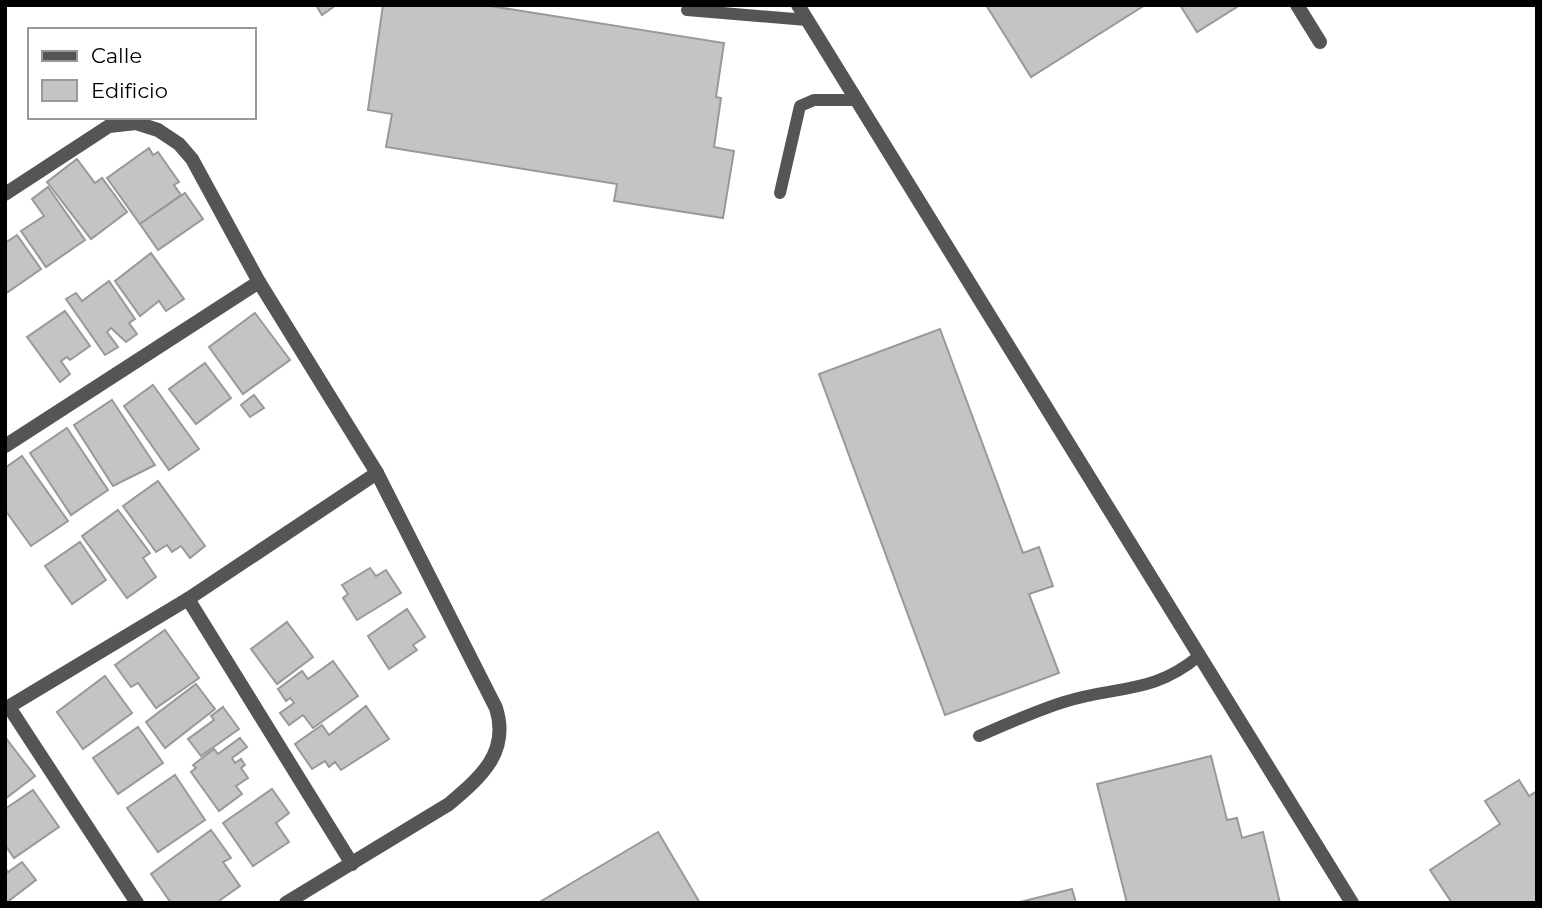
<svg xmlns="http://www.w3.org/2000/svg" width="1542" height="908" font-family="Montserrat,sans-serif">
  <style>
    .building { fill: #c4c4c4; stroke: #999; stroke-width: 2 }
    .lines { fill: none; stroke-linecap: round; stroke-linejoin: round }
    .lane { stroke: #555; stroke-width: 12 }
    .street { stroke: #555; stroke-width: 14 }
  </style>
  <rect width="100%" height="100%" fill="#fff"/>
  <!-- building -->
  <g class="building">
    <polygon points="316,5 336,5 322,15"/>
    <polygon points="383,5 484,5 724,43 716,97 721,98 714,147 734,151 723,218 614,201 617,184 386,147 392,114 368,110"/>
    <polygon points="986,5 1145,5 1031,77"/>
    <polygon points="1180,5 1240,5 1197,32"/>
    <polygon points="149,148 153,155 158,152 179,182 174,185 181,195 140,224 107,178"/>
    <polygon points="77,159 95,183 102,178 127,212 91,239 47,182"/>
    <polygon points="48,187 85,240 46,267 21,231 44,216 32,199"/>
    <polygon points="185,193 203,219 158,250 140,224"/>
    <polygon points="17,235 41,269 5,294 5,243"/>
    <polygon points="151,253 184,299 166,311 159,301 140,316 115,281"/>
    <polygon points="109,281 135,319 129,323 137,334 126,342 111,328 107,332 118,347 105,355 66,299 76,293 82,301"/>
    <polygon points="65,311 90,346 70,360 67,357 61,361 70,374 60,382 27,337"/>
    <polygon points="255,313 290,360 243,394 209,347"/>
    <polygon points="940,329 1023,553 1039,547 1053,586 1029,594 1059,673 945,715 819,374"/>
    <polygon points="205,363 231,398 196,424 169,389"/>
    <polygon points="153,385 199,449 169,470 124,406"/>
    <polygon points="254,395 264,408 250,417 241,405"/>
    <polygon points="112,400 155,465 113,486 74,425"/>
    <polygon points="67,428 108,490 71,515 30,453"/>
    <polygon points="22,456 68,521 31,546 5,510 5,468"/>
    <polygon points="158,481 205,546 190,558 181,546 172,552 167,545 156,552 123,506"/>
    <polygon points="118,510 150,553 143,558 156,577 127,598 82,536"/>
    <polygon points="80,542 106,580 72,604 45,566"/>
    <polygon points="370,568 376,576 386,570 401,593 357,620 343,598 348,594 342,585"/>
    <polygon points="407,609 425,637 413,645 417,650 389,669 368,636"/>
    <polygon points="287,622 313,657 277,684 251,649"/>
    <polygon points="165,630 199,678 156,708 138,683 131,687 115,665"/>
    <polygon points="333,661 358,696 313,728 303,715 289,725 280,713 294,703 290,698 286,701 278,689 302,671 308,679"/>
    <polygon points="105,676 132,713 83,749 57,712"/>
    <polygon points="196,684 215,709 165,748 146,722"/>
    <polygon points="366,706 389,739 341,770 335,762 329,767 325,761 312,769 295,744 322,725 329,735"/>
    <polygon points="223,707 239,729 201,756 188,739 214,720 211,716"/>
    <polygon points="138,727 163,763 118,794 93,758"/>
    <polygon points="5,737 35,776 5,799"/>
    <polygon points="240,738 247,747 232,758 235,763 241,759 245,765 241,768 248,778 236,786 242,794 219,811 191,772 196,768 193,765 214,749 218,754"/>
    <polygon points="1211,756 1227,820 1237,818 1242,838 1263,832 1280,903 1127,903 1097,784"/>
    <polygon points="175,775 205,820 158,852 127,808"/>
    <polygon points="1519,780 1529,796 1537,791 1537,903 1452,903 1430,870 1500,824 1485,801"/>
    <polygon points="272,789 289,813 276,823 289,842 253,866 223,823"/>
    <polygon points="33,790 59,827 14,858 5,845 5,809"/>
    <polygon points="211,830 231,858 223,862 240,886 216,903 171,903 151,874"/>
    <polygon points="658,832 700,903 538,903"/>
    <polygon points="22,862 36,880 6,903 5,868 8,872"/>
    <polygon points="1072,889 1076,903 1016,903"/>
  </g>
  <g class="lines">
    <!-- lane -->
    <g class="lane">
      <polyline points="687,10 807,20"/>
      <polyline points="780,193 800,106 814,100 856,100"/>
      <path d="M 979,736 C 1007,724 1035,711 1064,702 C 1117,685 1152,695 1199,656"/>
    </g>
    <!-- street -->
    <g class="street">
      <polyline points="798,5 1352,903"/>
      <polyline points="1297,5 1320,42"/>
      <path d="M 5,194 L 109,126 L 136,123 L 158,130 L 179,144 L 192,159 L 259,282 L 377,473 L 496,708 C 510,752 481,777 449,804 L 286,903"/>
      <polyline points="5,446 259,282"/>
      <polyline points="188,599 352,864"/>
      <polyline points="9,707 137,903"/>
      <polyline points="5,709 188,599 377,473"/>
    </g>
  </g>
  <!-- border -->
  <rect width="1542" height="908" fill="none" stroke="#000000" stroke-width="14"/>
  <!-- legend -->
  <rect x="28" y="28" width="228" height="91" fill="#ffffff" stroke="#999999" stroke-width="2"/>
  <rect x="42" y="51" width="35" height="10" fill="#555555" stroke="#999999" stroke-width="2"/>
  <text x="91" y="63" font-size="21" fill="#000000">Calle</text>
  <rect x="42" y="80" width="35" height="21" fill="#c4c4c4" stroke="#999999" stroke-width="2"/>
  <text x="91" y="98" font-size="21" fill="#000000">Edificio</text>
</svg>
